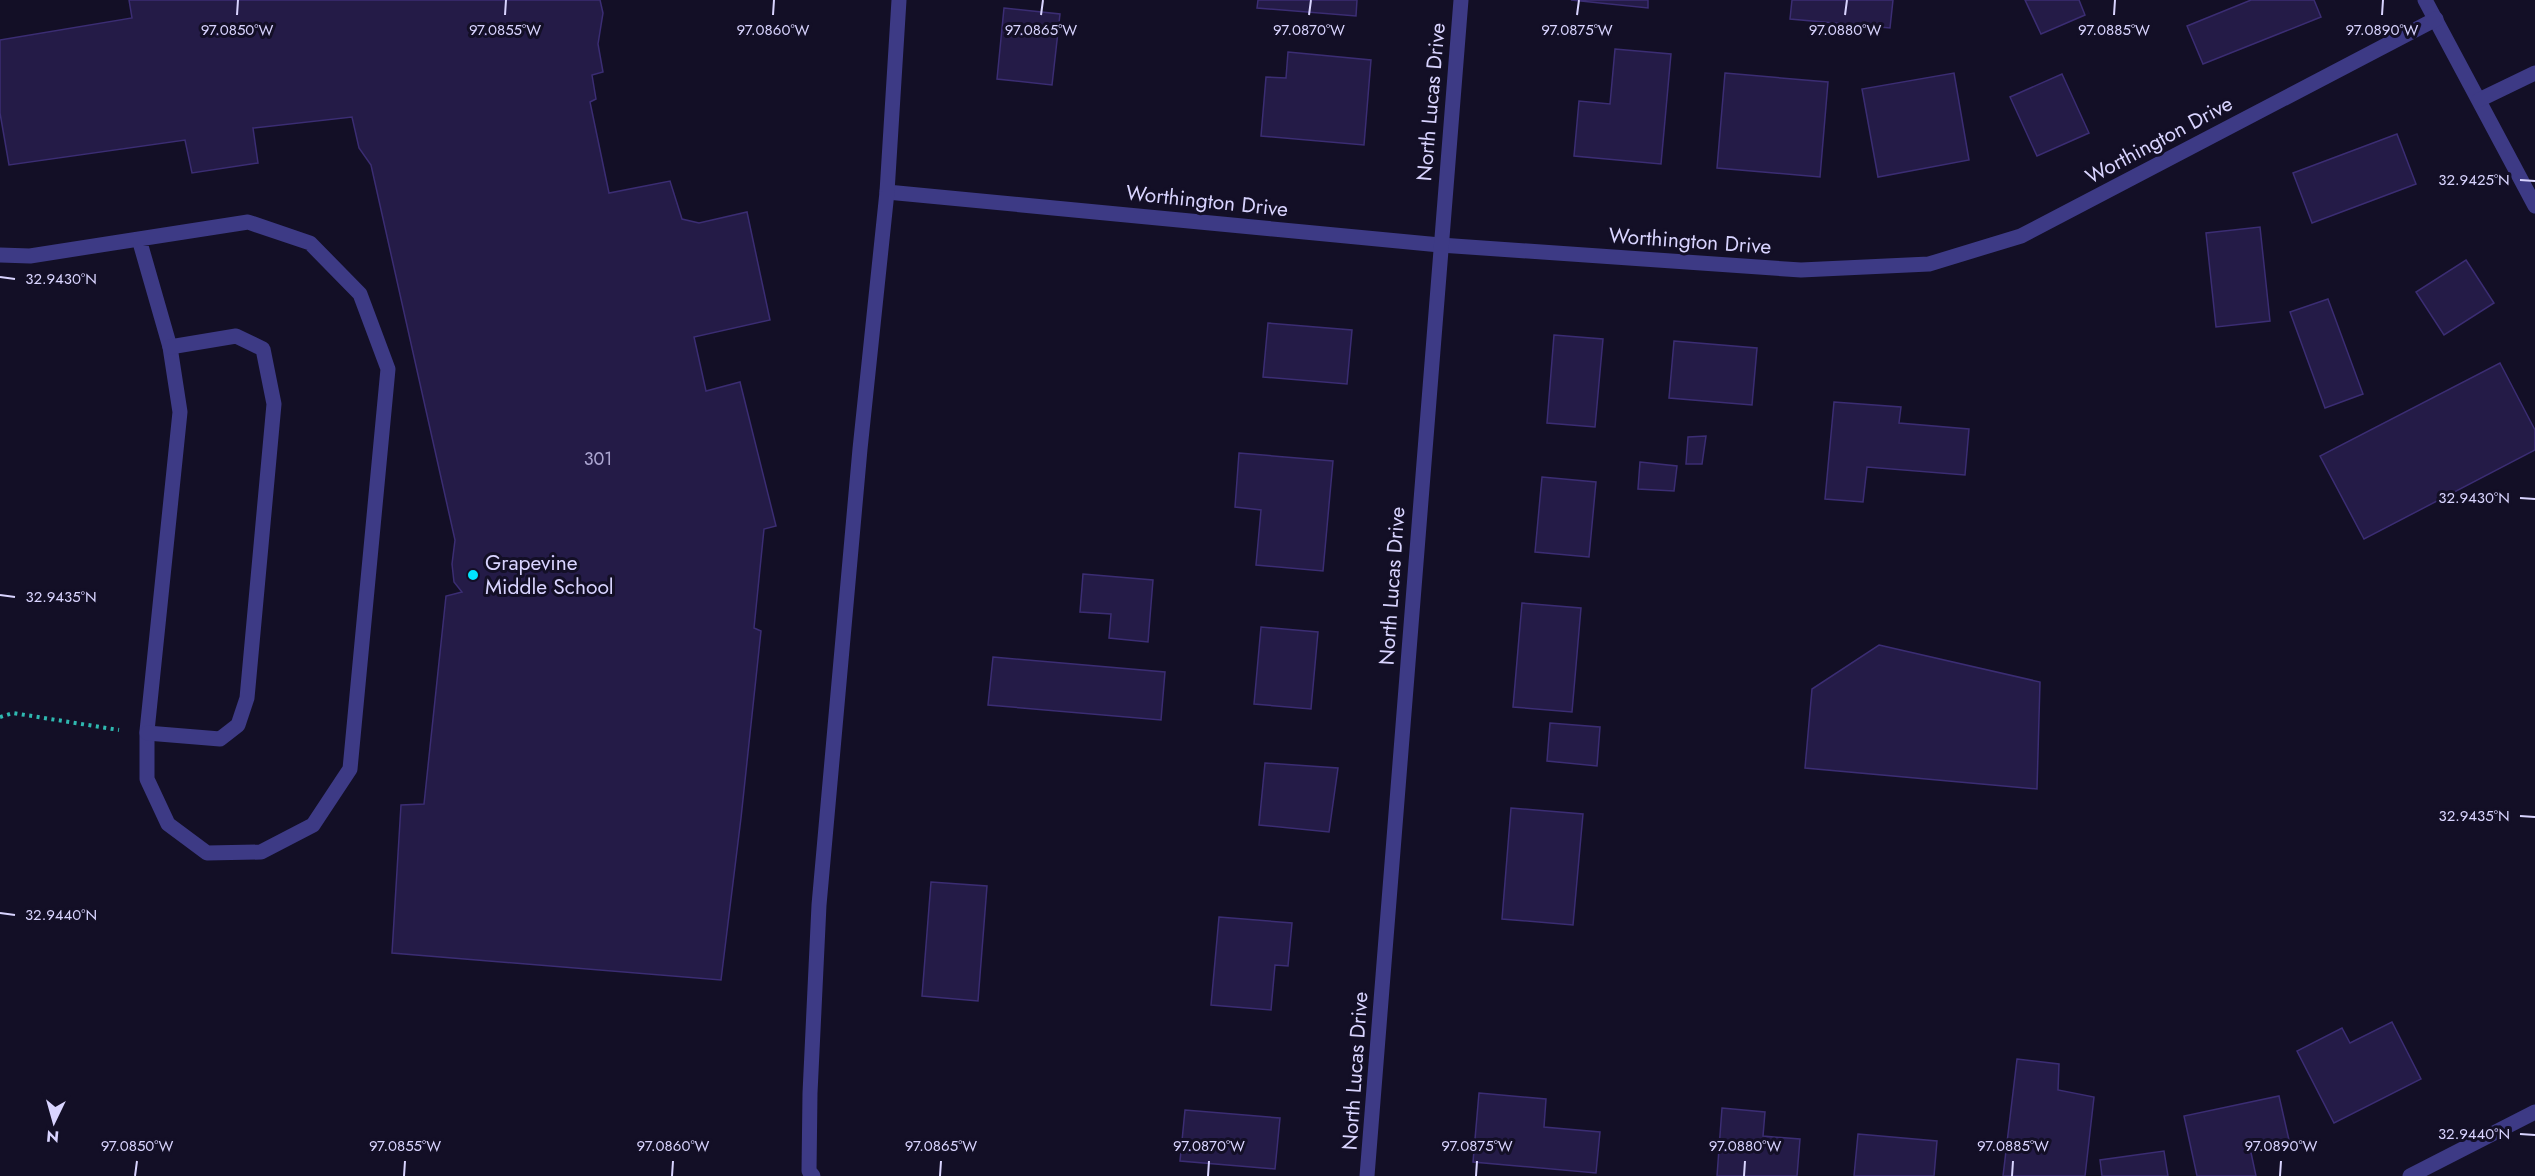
<svg xmlns="http://www.w3.org/2000/svg" width="2535" height="1176" font-family="Jost,sans-serif">
  <style>
    .building { fill: #241b47; stroke: #3b2d73; stroke-width: 1.5 }
    .lines { fill: none; stroke-linecap: round; stroke-linejoin: round }
    .path { stroke: #2fb8b0; stroke-width: 4; stroke-dasharray: 3 4.5; stroke-linecap: butt }
    .minor { stroke: #3d3a85; stroke-width: 15 }
    .ticks { fill: none; stroke: #d9d4ff; stroke-width: 2 }
    .poi-dot { fill: #00e5ff; stroke: #130f26; stroke-width: 2 }
    .labels { text-anchor: middle; dominant-baseline: central; stroke-width: 6; stroke-linejoin: round; paint-order: stroke }
    .number-label { font-size: 18px; fill: #aca6d1 }
    .street-label { font-size: 21px; fill: #d9d4ff; stroke: #130f26 }
    .poi-label { font-size: 21px; fill: #d9d4ff; stroke: #130f26; text-anchor: start }
    .ticks-label { font-size: 15px; text-anchor: middle; fill: #d9d4ff; stroke: #130f26; stroke-width: 6; stroke-linejoin: round; paint-order: stroke }
  </style>
  <rect width="100%" height="100%" fill="#130f26"/>
  <!-- building -->
  <g class="building">
    <polygon points="129,0 600,0 603,13 598,44 603,72 592,75 596,99 590,102 609,193 670,181 682,219 699,223 747,212 770,320 694,337 706,391 740,382 776,526 764,529 754,628 761,631 741,818 721,980 392,953 401,805 424,804 446,596 462,592 454,582 452,564 455,540 371,165 359,148 352,117 253,128 258,163 192,173 185,140 9,165 0,113 0,40 132,18"/>
    <polygon points="1258,0 1357,0 1356,16 1257,8"/>
    <polygon points="1571,0 1648,0 1648,8"/>
    <polygon points="1792,0 1893,0 1890,28 1790,19"/>
    <polygon points="2025,0 2079,0 2085,15 2041,34"/>
    <polygon points="2251,0 2314,0 2321,17 2203,64 2187,26"/>
    <polygon points="1004,8 1060,14 1052,85 997,79"/>
    <polygon points="1615,49 1671,54 1661,164 1574,156 1579,101 1610,104"/>
    <polygon points="1288,52 1371,60 1364,145 1261,136 1266,77 1286,78"/>
    <polygon points="1725,73 1828,82 1820,177 1717,168"/>
    <polygon points="1954,73 1969,160 1878,177 1862,89"/>
    <polygon points="2062,74 2089,133 2037,156 2010,97"/>
    <polygon points="2397,134 2416,184 2312,223 2293,173"/>
    <polygon points="2260,227 2270,321 2216,327 2206,233"/>
    <polygon points="2466,260 2494,303 2444,335 2416,292"/>
    <polygon points="2328,299 2363,394 2325,408 2290,312"/>
    <polygon points="1268,323 1352,330 1347,384 1263,377"/>
    <polygon points="1554,335 1603,339 1595,427 1547,423"/>
    <polygon points="1674,341 1757,348 1752,405 1669,398"/>
    <polygon points="2500,363 2535,430 2535,450 2364,539 2320,456"/>
    <polygon points="1834,402 1901,407 1899,423 1969,429 1965,475 1867,467 1863,502 1825,499"/>
    <polygon points="1706,436 1702,464 1686,464 1688,437"/>
    <polygon points="1239,453 1333,461 1323,571 1256,565 1261,510 1235,507"/>
    <polygon points="1640,462 1677,466 1674,491 1638,489"/>
    <polygon points="1542,477 1596,482 1589,557 1535,552"/>
    <polygon points="1083,574 1153,580 1148,642 1109,638 1111,614 1080,612"/>
    <polygon points="1522,603 1581,608 1572,712 1513,707"/>
    <polygon points="1261,627 1318,632 1311,709 1254,704"/>
    <polygon points="1879,645 2040,682 2037,789 1805,768 1812,689"/>
    <polygon points="993,657 1165,672 1161,720 988,705"/>
    <polygon points="1550,723 1600,727 1597,766 1547,761"/>
    <polygon points="1265,763 1338,768 1329,832 1259,825"/>
    <polygon points="1511,808 1583,814 1573,925 1502,919"/>
    <polygon points="931,882 987,886 978,1001 922,996"/>
    <polygon points="1219,917 1292,923 1288,966 1275,965 1271,1010 1211,1005"/>
    <polygon points="2392,1022 2421,1079 2334,1123 2297,1051 2342,1028 2350,1043"/>
    <polygon points="2017,1059 2059,1064 2058,1090 2094,1097 2085,1176 2003,1176"/>
    <polygon points="1479,1093 1546,1099 1544,1127 1600,1132 1596,1173 1473,1162"/>
    <polygon points="2279,1096 2289,1140 2250,1148 2256,1176 2197,1176 2184,1116"/>
    <polygon points="1722,1108 1765,1112 1763,1136 1800,1139 1797,1176 1717,1176"/>
    <polygon points="1185,1110 1280,1118 1275,1169 1180,1161"/>
    <polygon points="1858,1134 1937,1141 1934,1176 1854,1176"/>
    <polygon points="2164,1151 2168,1176 2102,1176 2100,1160"/>
  </g>
  <g class="lines">
    <!-- path -->
    <polyline class="path" points="0,717 13,713 119,730"/>
    <!-- minor -->
    <g class="minor">
      <polyline points="2425,0 2535,206"/>
      <polyline points="2479,100 2535,73"/>
      <polyline points="887,192 1440,245 1801,270 1929,264 2021,236 2436,19"/>
      <polyline points="0,255 30,256 248,222 310,243 360,294 388,369 350,769 313,825 261,852 207,853 168,824 147,779 147,731 180,412 170,347 139,239"/>
      <polyline points="147,733 220,739 238,725 247,698 274,404 263,349 236,336 170,347"/>
      <polyline points="813,1176 809,1171 810,1093 819,905 860,449 887,192 899,0"/>
      <polyline points="1367,1176 1461,0"/>
      <polyline points="2410,1176 2535,1112"/>
    </g>
  </g>
  <!-- ticks -->
  <path class="ticks" d="M 237,15 L 238,0M 505,15 L 506,0M 773,15 L 774,0M 1041,15 L 1043,0M 1309,15 L 1311,0M 1577,15 L 1579,0M 1845,15 L 1847,0M 2114,15 L 2115,0M 2382,15 L 2383,0M 2520,180 L 2535,181M 0,277 L 15,279M 2520,498 L 2535,499M 0,595 L 15,597M 2520,816 L 2535,817M 0,913 L 15,915M 2520,1134 L 2535,1135M 135,1176 L 137,1161M 404,1176 L 405,1161M 672,1176 L 673,1161M 940,1176 L 941,1161M 1208,1176 L 1209,1161M 1476,1176 L 1477,1161M 1744,1176 L 1745,1161M 2012,1176 L 2013,1161M 2280,1176 L 2281,1161"/>
  <!-- markers -->
  <circle class="poi-dot" cx="473" cy="575" r="6"/>
  <g class="labels">
    <!-- number labels -->
    <g class="number-label">
      <text x="598" y="459">301</text>
    </g>
    <!-- street labels -->
    <g class="street-label">
      <text transform="translate(1431 102) rotate(-85)">North Lucas Drive</text>
      <text transform="translate(2159 140) rotate(-28)">Worthington Drive</text>
      <text transform="translate(1207 201) rotate(6)">Worthington Drive</text>
      <text transform="translate(1690 241) rotate(4)">Worthington Drive</text>
      <text transform="translate(1392 586) rotate(-86)">North Lucas Drive</text>
      <text transform="translate(1355 1071) rotate(-86)">North Lucas Drive</text>
    </g>
    <!-- poi labels -->
    <g class="poi-label">
      <text x="485" y="563">Grapevine<tspan x="485" dy="24">Middle School</tspan></text>
    </g>
  </g>
  <g class="ticks-label">
    <text x="237" y="35">97.0850°W</text>
    <text x="505" y="35">97.0855°W</text>
    <text x="773" y="35">97.0860°W</text>
    <text x="1041" y="35">97.0865°W</text>
    <text x="1309" y="35">97.0870°W</text>
    <text x="1577" y="35">97.0875°W</text>
    <text x="1845" y="35">97.0880°W</text>
    <text x="2114" y="35">97.0885°W</text>
    <text x="2382" y="35">97.0890°W</text>
    <text x="2474" y="185">32.9425°N</text>
    <text x="61" y="284">32.9430°N</text>
    <text x="2474" y="503">32.9430°N</text>
    <text x="61" y="602">32.9435°N</text>
    <text x="2474" y="821">32.9435°N</text>
    <text x="61" y="920">32.9440°N</text>
    <text x="2474" y="1139">32.9440°N</text>
    <text x="137" y="1151">97.0850°W</text>
    <text x="405" y="1151">97.0855°W</text>
    <text x="673" y="1151">97.0860°W</text>
    <text x="941" y="1151">97.0865°W</text>
    <text x="1209" y="1151">97.0870°W</text>
    <text x="1477" y="1151">97.0875°W</text>
    <text x="1745" y="1151">97.0880°W</text>
    <text x="2013" y="1151">97.0885°W</text>
    <text x="2281" y="1151">97.0890°W</text>
  </g>
  <!-- north arrow -->
  <g transform="translate(54 1122) rotate(185)" stroke="#130f26" stroke-width="4.5" paint-order="stroke">
  <path d="M0-4.5L10 22L0 15L-10 22Z" fill="#d9d4ff"/>
  <text y="-9" font-size="16" font-weight="bold" text-anchor="middle" fill="#d9d4ff">N</text>
  </g>
</svg>
